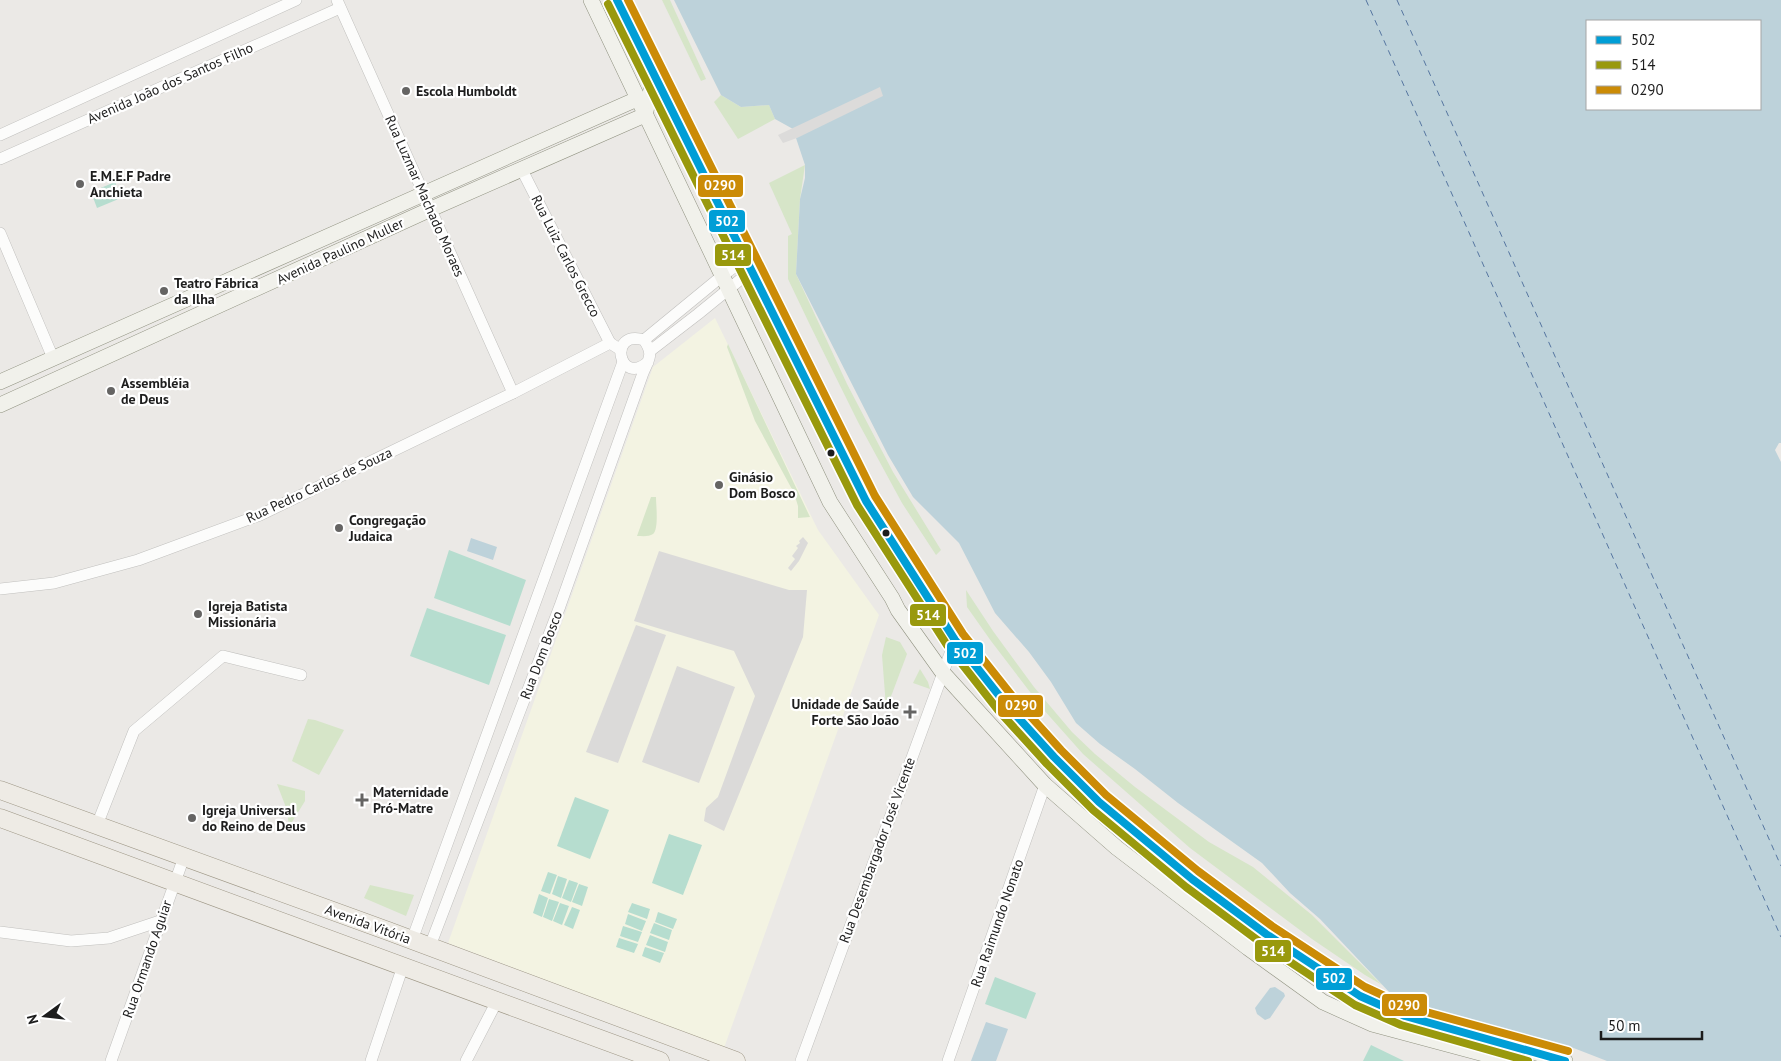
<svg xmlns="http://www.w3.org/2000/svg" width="1781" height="1061" font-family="'PT Sans',sans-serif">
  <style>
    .education { fill: #f3f3e2 }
    .grass { fill: #d6e5c8 }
    .pitch { fill: #b6ddcf }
    .parking { fill: #dbdad9 }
    .water { fill: #bdd2da; fill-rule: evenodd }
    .pier { fill: #dcdbda }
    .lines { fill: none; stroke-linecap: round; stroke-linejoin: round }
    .ferry { stroke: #5575a0; stroke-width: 1; stroke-dasharray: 6 5; stroke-linecap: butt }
    .street-casing { stroke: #c1c0be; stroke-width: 12 }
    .secondary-casing { stroke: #909280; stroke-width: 16 }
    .primary-casing { stroke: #9e9786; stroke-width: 19 }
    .street { stroke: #fcfcfb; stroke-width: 11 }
    .secondary { stroke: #f1f1eb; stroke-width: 15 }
    .primary { stroke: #eeebe5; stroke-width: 18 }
    .bus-1-casing { stroke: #fff; stroke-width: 11 }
    .bus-2-casing { stroke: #fff; stroke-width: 11 }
    .bus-3-casing { stroke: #fff; stroke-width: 11 }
    .bus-1 { stroke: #009ed6; stroke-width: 8 }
    .bus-2 { stroke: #99990d; stroke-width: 8 }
    .bus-3 { stroke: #cb8b06; stroke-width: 8 }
    .poi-dot { fill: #656463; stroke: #fff; stroke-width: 2 }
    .bus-dot { fill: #1d1d1d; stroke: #fff; stroke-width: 2 }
    .labels { text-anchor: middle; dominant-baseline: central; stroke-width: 4.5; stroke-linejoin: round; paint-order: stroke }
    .street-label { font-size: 14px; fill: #1d1d1d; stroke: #fff }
    .poi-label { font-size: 14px; font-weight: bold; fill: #1d1d1d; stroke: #fff; text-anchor: start }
    .line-badge { stroke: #fff; stroke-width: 2 }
    .badge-label { font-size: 14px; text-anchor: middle; font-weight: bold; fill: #fff }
  </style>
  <rect width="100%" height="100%" fill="#ebe9e6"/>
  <!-- education -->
  <polygon class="education" points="715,318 818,530 879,615 724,1048 448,943 653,367"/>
  <!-- grass -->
  <g class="grass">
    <polygon points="662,0 670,0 706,79 701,81"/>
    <polygon points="721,95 741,107 769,105 775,119 738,139 714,102"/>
    <polygon points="805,165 800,199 796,274 847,384 893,472 941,550 936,555 902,503 858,422 809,323 788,279 788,236 792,234 769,183"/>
    <polygon points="728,344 810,517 798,518 798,506 794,493 755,421 727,347"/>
    <path d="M 651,497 L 656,497 C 656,505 659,529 653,534 C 649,537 642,536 637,536 Z"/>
    <polygon points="966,590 993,631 1034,687 1072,732 1095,754 1135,787 1209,842 1253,867 1312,915 1382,985 1365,975 1312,939 1190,848 1083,754 1043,709 991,641 967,607"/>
    <polygon points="886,637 900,642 907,654 887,707 886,707 882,655"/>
    <polygon points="920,669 928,682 930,689 913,683"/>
    <polygon points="308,719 315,720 344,730 319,775 292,761"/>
    <polygon points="277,784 305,791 305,801 289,827 287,810"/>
    <polygon points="370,885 414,895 406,916 364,898"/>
  </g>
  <!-- pitch -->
  <g class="pitch">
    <polygon points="115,182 121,198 97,208 91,192"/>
    <polygon points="449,550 526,580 510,626 434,598"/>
    <polygon points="427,608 506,635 489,685 410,656"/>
    <polygon points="575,797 609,810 590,859 557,846"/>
    <polygon points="669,834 702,845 683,895 652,883"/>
    <polygon points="548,872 557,875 550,894 541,891"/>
    <polygon points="558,876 567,879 561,898 552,894"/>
    <polygon points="569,880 578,883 571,902 562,898"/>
    <polygon points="579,884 588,887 582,906 572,902"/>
    <polygon points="539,894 548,898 542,917 533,913"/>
    <polygon points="549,899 559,902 552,921 543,917"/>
    <polygon points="560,903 569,906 562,925 553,921"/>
    <polygon points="632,903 650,909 647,919 628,912"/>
    <polygon points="572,907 580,910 573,929 564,925"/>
    <polygon points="658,912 677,919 673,929 655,922"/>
    <polygon points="628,914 646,921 642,931 625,924"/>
    <polygon points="654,923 672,930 669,940 650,933"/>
    <polygon points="623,926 642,932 638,942 620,936"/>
    <polygon points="650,935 668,942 665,952 646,945"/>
    <polygon points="619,938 638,944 634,953 616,947"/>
    <polygon points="645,947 664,953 660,963 642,956"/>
    <polygon points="995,977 1036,993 1026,1019 985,1004"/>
    <polygon points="1371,1045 1404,1061 1363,1061"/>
  </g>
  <!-- parking -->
  <g class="parking">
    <polygon points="803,537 808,543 799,561 791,571 788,568 795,559 792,556 798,548 796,546 800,543 799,541"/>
    <polygon points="659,551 789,590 807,590 803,637 724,831 704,821 706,808 718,797 755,696 734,651 634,621"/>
    <polygon points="636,625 666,635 618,763 586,752"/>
    <polygon points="677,666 735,687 699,783 642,762"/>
  </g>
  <!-- water -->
  <g class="water">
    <path d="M 674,0 L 1781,0 L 1781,443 L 1779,443 L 1775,450 L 1781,462 L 1781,1061 L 1607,1061 L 1571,1047 L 1421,1008 L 1399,1000 L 1390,993 L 1320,919 L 1290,893 L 1262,863 L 1178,803 L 1135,769 L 1100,744 L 1076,723 L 1051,682 L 1029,652 L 995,613 L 959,543 L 913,497 L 888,455 L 796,274 L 800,199 L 805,178 L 805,165 L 793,129 L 775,119 L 769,105 L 741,107 L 721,95 ZM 1587,21 L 1760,21 L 1760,109 L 1587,109 Z"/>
    <polygon points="471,538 497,547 493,560 467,551"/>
    <polygon points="1275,987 1284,993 1285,996 1270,1018 1265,1020 1257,1014 1255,1008 1270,988"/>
    <polygon points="986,1022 1008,1029 996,1061 971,1061"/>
  </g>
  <!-- pier -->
  <polygon class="pier" points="880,87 883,96 797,138 783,143 778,135"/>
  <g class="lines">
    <!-- ferry -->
    <g class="ferry">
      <polyline points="1366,0 1781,937"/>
      <polyline points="1397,0 1781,866"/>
    </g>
    <!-- street casing -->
    <g class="street-casing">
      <g id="street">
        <polyline points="337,0 513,393"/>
        <polyline points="0,135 296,0"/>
        <polyline points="0,159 340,8"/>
        <polyline points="522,170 610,343"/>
        <polyline points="0,233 53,358"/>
        <polyline points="644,340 722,276 746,258"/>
        <polyline points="650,351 698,314 752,270"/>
        <polyline points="0,589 54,583 138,560 260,515 513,393 610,343 621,350"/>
        <polyline points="97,825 134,731 223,656 301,675"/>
        <polyline points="0,932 71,941 109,938 160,921"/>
        <polyline points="412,940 623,362"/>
        <path d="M 430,946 L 560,606 L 643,373 C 649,359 654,354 644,340 C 607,329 619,387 648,362"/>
        <polyline points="111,1061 184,857"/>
        <polyline points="371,1061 403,966"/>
        <polyline points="466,1061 497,1001"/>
        <polyline points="801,1061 955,640"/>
        <polyline points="948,1061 1045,785"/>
      </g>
    </g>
    <!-- secondary casing -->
    <g class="secondary-casing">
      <g id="secondary">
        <polyline points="591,0 830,502 892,598 898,610 943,673 1045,785 1117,848 1248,948 1323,1002 1372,1024 1510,1061"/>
        <polyline points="617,0 654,77 866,501 955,640 1005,703 1054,757 1099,802 1192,879 1266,934 1360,996 1405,1016 1565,1061"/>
        <polyline points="645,115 654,77"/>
        <polyline points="0,382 637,99"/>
        <polyline points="0,405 431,209 645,115"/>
      </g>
    </g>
    <!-- primary casing -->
    <g class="primary-casing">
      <g id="primary">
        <polyline points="0,790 388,931 736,1061"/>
        <polyline points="0,818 660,1061"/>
      </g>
    </g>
    <!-- street -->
    <use href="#street" class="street"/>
    <!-- secondary -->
    <use href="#secondary" class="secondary"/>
    <!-- primary -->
    <use href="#primary" class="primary"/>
    <!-- bus-1 casing -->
    <g class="bus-1-casing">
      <polyline id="bus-1" points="617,0 866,501 955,640 1005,703 1054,757 1099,802 1192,879 1266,934 1360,996 1405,1016 1565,1061"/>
    </g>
    <!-- bus-2 casing -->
    <g class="bus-2-casing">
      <polyline id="bus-2" points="608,4 857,505 947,645 998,710 1047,764 1093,810 1186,887 1260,942 1355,1005 1401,1025 1528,1061"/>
    </g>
    <!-- bus-3 casing -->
    <g class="bus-3-casing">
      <polyline id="bus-3" points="628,0 875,496 963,634 1013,697 1061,750 1106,795 1198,871 1272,926 1365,987 1408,1007 1568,1051"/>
    </g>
    <!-- bus-1 -->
    <use href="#bus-1" class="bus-1"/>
    <!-- bus-2 -->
    <use href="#bus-2" class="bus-2"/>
    <!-- bus-3 -->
    <use href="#bus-3" class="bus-3"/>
  </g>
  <!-- markers -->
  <g class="poi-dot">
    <circle cx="406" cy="91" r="5"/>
    <circle cx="80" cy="184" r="5"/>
    <circle cx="164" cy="291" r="5"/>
    <circle cx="111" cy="391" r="5"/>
    <circle cx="719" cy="485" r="5"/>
    <circle cx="339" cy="528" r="5"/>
    <circle cx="198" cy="614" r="5"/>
    <path d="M907.5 704.5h5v5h5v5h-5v5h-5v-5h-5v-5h5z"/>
    <path d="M359.5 792.5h5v5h5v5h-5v5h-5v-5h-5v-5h5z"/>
    <circle cx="192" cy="818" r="5"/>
  </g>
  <g class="bus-dot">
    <circle cx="831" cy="453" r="4.5"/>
    <circle cx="886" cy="533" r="4.5"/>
  </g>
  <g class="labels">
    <!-- street labels -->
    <g class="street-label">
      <text transform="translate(170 83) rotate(-24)">Avenida João dos Santos Filho</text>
      <text transform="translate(425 196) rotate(66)">Rua Luzmar Machado Moraes</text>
      <text transform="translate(340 251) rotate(-25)">Avenida Paulino Muller</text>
      <text transform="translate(566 256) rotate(63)">Rua Luiz Carlos Grecco</text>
      <text transform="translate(319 485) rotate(-25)">Rua Pedro Carlos de Souza</text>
      <text transform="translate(541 655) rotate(-69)">Rua Dom Bosco</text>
      <text transform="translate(877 850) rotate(-70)">Rua Desembargador José Vicente</text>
      <text transform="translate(997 923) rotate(-71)">Rua Raimundo Nonato</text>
      <text transform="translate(368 924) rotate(20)">Avenida Vitória</text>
      <text transform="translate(147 959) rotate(-71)">Rua Ormando Aguiar</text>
    </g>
    <!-- poi labels -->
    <g class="poi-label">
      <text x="416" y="91">Escola Humboldt</text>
      <text x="90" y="176">E.M.E.F Padre<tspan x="90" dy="16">Anchieta</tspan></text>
      <text x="174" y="283">Teatro Fábrica<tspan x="174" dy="16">da Ilha</tspan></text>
      <text x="121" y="383">Assembléia<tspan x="121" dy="16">de Deus</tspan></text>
      <text x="729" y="477">Ginásio<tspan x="729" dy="16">Dom Bosco</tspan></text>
      <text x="349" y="520">Congregação<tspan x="349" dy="16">Judaica</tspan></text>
      <text x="208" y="606">Igreja Batista<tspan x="208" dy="16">Missionária</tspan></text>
      <text x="899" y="704" text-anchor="end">Unidade de Saúde<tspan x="899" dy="16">Forte São João</tspan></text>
      <text x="373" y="792">Maternidade<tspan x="373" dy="16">Pró-Matre</tspan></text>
      <text x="202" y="810">Igreja Universal<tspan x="202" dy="16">do Reino de Deus</tspan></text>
    </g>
  </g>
  <g class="line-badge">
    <rect x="697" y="174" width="47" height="24" rx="5" fill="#cb8b06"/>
    <rect x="708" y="209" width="38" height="24" rx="5" fill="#009ed6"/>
    <rect x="714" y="243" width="38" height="24" rx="5" fill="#99990d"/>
    <rect x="909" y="603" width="38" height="24" rx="5" fill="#99990d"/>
    <rect x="946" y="641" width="38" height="24" rx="5" fill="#009ed6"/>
    <rect x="997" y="694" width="47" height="24" rx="5" fill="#cb8b06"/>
    <rect x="1254" y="939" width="38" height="24" rx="5" fill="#99990d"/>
    <rect x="1315" y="967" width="38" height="24" rx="5" fill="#009ed6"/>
    <rect x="1381" y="993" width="47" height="24" rx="5" fill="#cb8b06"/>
  </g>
  <g class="badge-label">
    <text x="720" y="190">0290</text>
    <text x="727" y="226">502</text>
    <text x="733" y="260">514</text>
    <text x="928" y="620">514</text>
    <text x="965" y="658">502</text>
    <text x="1021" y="710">0290</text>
    <text x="1273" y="956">514</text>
    <text x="1334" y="983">502</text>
    <text x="1404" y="1010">0290</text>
  </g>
  <!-- legend -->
  <rect x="1586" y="20" width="175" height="90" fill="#ffffff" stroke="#a5a5a5"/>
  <rect x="1596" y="36" width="25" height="8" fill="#009ed6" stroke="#a5a5a5"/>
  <text x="1631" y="45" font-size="15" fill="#1d1d1d">502</text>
  <rect x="1596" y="61" width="25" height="8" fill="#99990d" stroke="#a5a5a5"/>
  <text x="1631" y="70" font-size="15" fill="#1d1d1d">514</text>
  <rect x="1596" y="86" width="25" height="8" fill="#cb8b06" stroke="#a5a5a5"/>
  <text x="1631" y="95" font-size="15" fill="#1d1d1d">0290</text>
  <!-- north arrow -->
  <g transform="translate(45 1016) rotate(255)" stroke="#ffffff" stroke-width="4" paint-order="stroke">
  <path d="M0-4L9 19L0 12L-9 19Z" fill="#1d1d1d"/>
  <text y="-8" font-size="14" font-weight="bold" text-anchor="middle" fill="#1d1d1d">N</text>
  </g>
  <!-- scale -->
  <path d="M1601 1031v8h101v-8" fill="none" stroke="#1d1d1d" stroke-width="2.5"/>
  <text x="1608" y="1031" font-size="15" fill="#1d1d1d" stroke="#ffffff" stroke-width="4" paint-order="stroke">50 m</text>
</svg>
